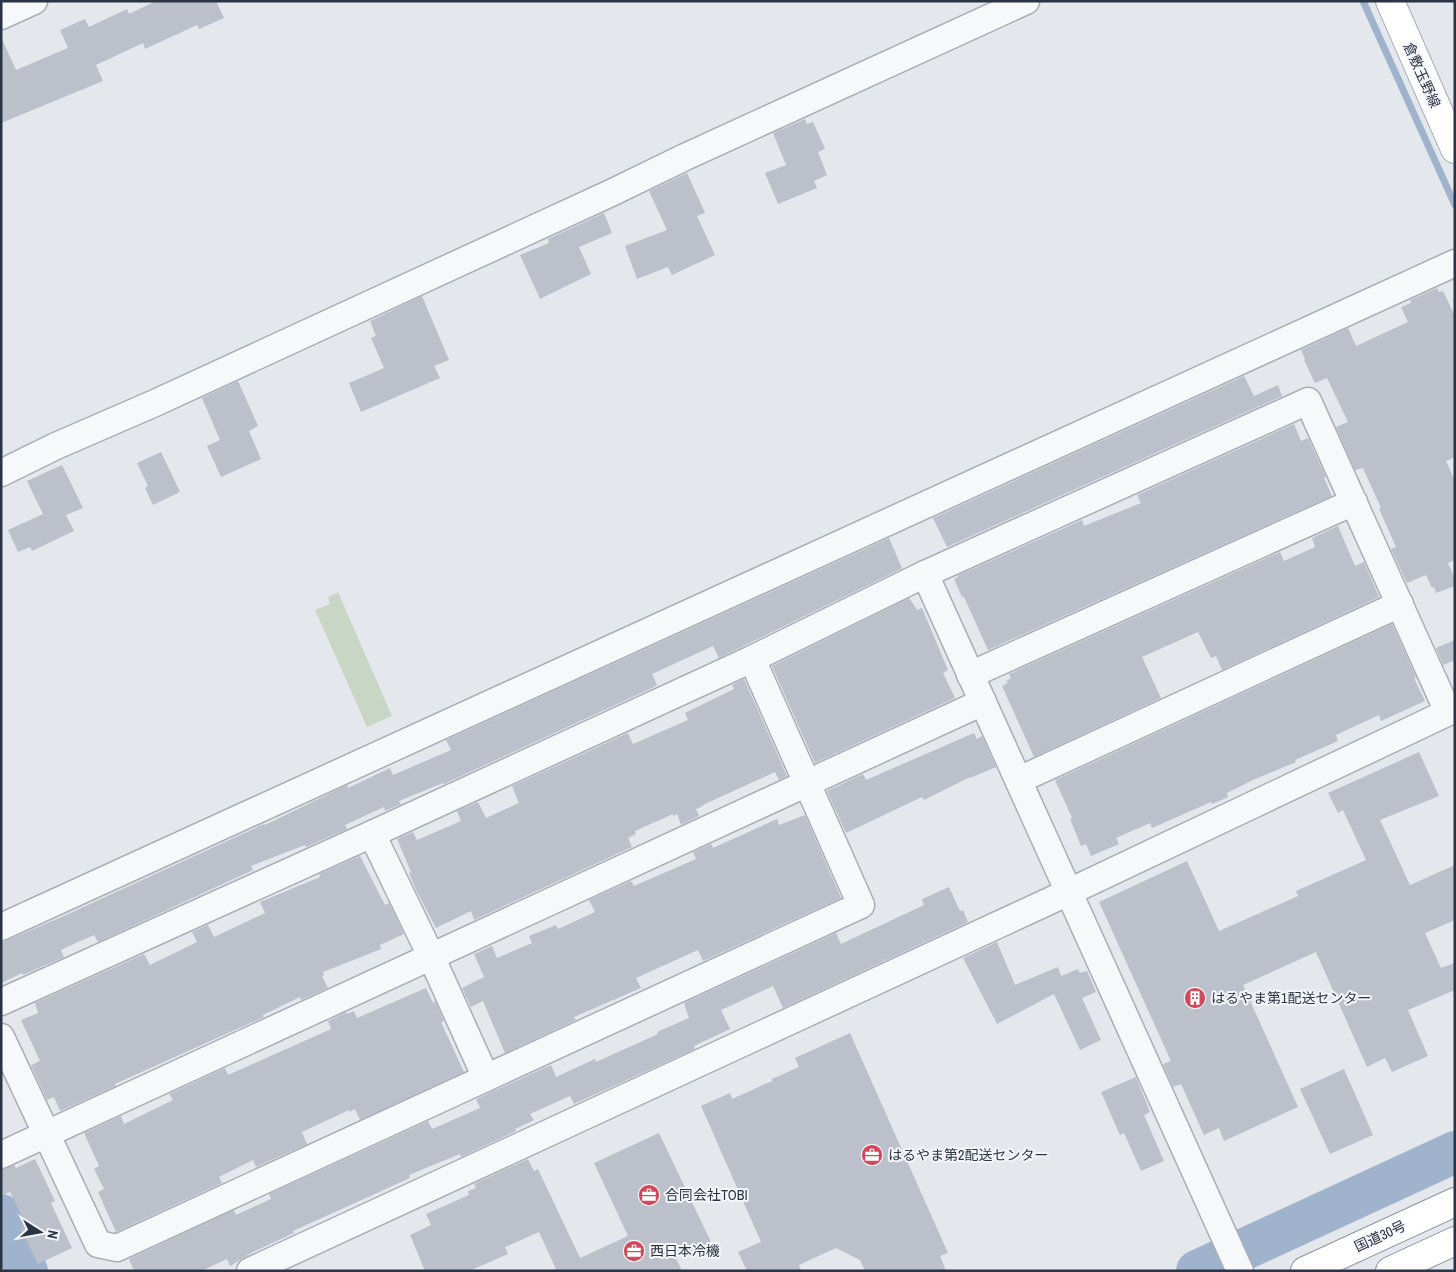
<svg xmlns="http://www.w3.org/2000/svg" width="1456" height="1272" font-family="'Archivo Narrow','Noto Sans JP',sans-serif">
  <style>
    .grass { fill: #c9d6c5 }
    .lines { fill: none; stroke-linecap: round; stroke-linejoin: round }
    .stream { stroke: #9fb4cc; stroke-width: 7 }
    .river { stroke: #9fb4cc; stroke-width: 42 }
    .building { fill: #bbc0ca }
    .minor-casing { stroke: #a9aeb7; stroke-width: 29 }
    .major-casing { stroke: #a3abb8; stroke-width: 30 }
    .highway-casing { stroke: #8b94a3; stroke-width: 30 }
    .minor { stroke: #f7f8fa; stroke-width: 26 }
    .major { stroke: #fff; stroke-width: 28 }
    .highway { stroke: #fff; stroke-width: 28 }
    .labels { text-anchor: middle; dominant-baseline: central; stroke-width: 4; stroke-linejoin: round; paint-order: stroke }
    .street-label { font-size: 14px; fill: #2b3445; stroke: #f4f6f9 }
    .poi-label { font-size: 14px; fill: #2b3445; stroke: #f4f6f9; text-anchor: start }
  </style>
  <rect width="100%" height="100%" fill="#e4e7ec"/>
  <!-- grass -->
  <polygon class="grass" points="338,592 392,716 367,727 315,610 330,604 328,597"/>
  <g class="lines">
    <!-- stream -->
    <polyline class="stream" points="1363,1 1455,205"/>
    <!-- river -->
    <g class="river">
      <polyline points="1,1215 27,1271"/>
      <polyline points="1197,1271 1455,1152"/>
    </g>
  </g>
  <!-- building -->
  <g class="building">
    <polygon points="156,1 216,1 224,18 199,29 197,25 145,49 143,43 96,65 103,81 1,123 1,37 16,70 68,48 60,30 85,19 89,27 127,9 129,14"/>
    <polygon points="805,119 807,124 813,122 825,149 818,152 827,175 814,181 817,188 778,204 765,173 786,165 773,133"/>
    <polygon points="687,173 705,213 697,216 715,255 672,275 668,267 637,279 625,246 667,230 649,191"/>
    <polygon points="604,213 612,233 579,247 591,274 540,299 520,255 549,243 548,239"/>
    <polygon points="1437,288 1439,292 1443,291 1455,316 1455,457 1446,461 1455,481 1455,560 1448,563 1455,579 1455,586 1436,593 1434,587 1432,588 1426,575 1407,583 1391,549 1396,547 1379,509 1381,508 1363,468 1355,470 1336,427 1348,422 1327,378 1315,383 1304,360 1305,359 1301,350 1348,328 1356,346 1408,322 1401,307 1411,303 1410,300"/>
    <polygon points="422,296 449,360 434,366 440,378 361,412 349,383 384,368 371,338 376,336 370,321"/>
    <polygon points="1244,376 1254,396 1278,385 1282,396 947,547 933,518"/>
    <polygon points="238,381 258,426 249,431 261,459 221,477 207,446 220,440 202,398"/>
    <polygon points="1294,424 1301,441 1308,438 1326,477 1324,478 1332,496 988,650 964,597 962,597 954,579 958,577 957,576 1082,520 1084,526 1141,503 1137,495"/>
    <polygon points="161,452 180,492 153,505 145,488 148,486 137,463"/>
    <polygon points="62,465 83,508 66,515 74,531 32,551 30,547 18,552 8,530 43,514 27,481"/>
    <polygon points="1338,526 1355,566 1364,562 1379,597 1222,670 1216,656 1211,658 1198,632 1142,657 1161,698 1034,757 1002,686 1008,683 1006,681 1011,678 1009,674 1280,552 1284,561 1315,547 1312,538"/>
    <polygon points="889,538 902,568 897,571 719,658 713,646 652,674 657,685 652,688 444,784 443,783 399,801 401,804 385,811 384,807 345,825 347,829 306,847 305,845 251,866 253,870 98,942 94,935 78,942 61,950 64,957 23,975 22,973 1,983 1,943 66,915 264,824 265,825 347,785 348,788 390,768 393,775 451,750 446,740"/>
    <polygon points="909,598 917,610 922,608 948,670 943,673 955,698 815,763 772,666"/>
    <polygon points="1392,624 1416,677 1414,678 1425,701 1381,721 1379,715 1336,735 1338,741 1295,760 1296,762 1253,780 1227,793 1228,797 1212,804 1211,802 1152,828 1150,823 1116,838 1119,844 1091,856 1086,844 1081,846 1070,819 1072,818 1055,780"/>
    <polygon points="1455,640 1455,660 1443,665 1436,648"/>
    <polygon points="744,679 787,776 779,780 775,772 703,805 703,806 696,809 699,816 681,825 677,814 673,816 673,814 635,831 636,834 628,838 632,847 474,920 471,911 436,928 416,890 409,873 411,872 397,839 413,832 417,840 461,821 457,811 478,802 486,818 519,803 512,786 628,733 633,744 688,720 685,713 734,689 732,685"/>
    <polygon points="974,733 977,739 982,736 996,767 970,778 970,777 924,800 922,797 846,833 827,791 863,774 866,780"/>
    <polygon points="1419,752 1439,796 1380,820 1410,885 1455,865 1455,920 1425,933 1441,968 1455,963 1455,990 1408,1010 1428,1056 1392,1072 1385,1058 1367,1067 1316,952 1243,985 1298,1107 1224,1141 1219,1128 1204,1135 1181,1084 1173,1087 1163,1064 1171,1061 1099,902 1187,861 1219,931 1298,896 1296,891 1366,860 1343,810 1338,813 1328,793"/>
    <polygon points="805,815 841,898 703,961 698,950 636,978 641,988 574,1017 576,1020 505,1053 483,1001 471,1007 462,988 484,977 474,954 492,946 497,958 532,943 529,936 556,925 558,929 595,912 589,900 631,881 634,886 696,859 693,852 711,844 713,848 777,819 779,825"/>
    <polygon points="360,856 385,905 389,903 404,934 380,945 381,949 323,972 324,975 322,976 328,988 301,1000 300,997 263,1015 264,1017 115,1084 116,1086 60,1111 54,1097 47,1100 31,1065 40,1061 21,1020 38,1013 35,1003 144,954 150,965 197,942 192,932 208,925 214,937 265,913 260,902 320,877 319,874"/>
    <polygon points="949,887 960,911 963,910 968,922 783,1008 773,986 721,1010 730,1029 694,1046 695,1049 574,1104 570,1096 530,1114 534,1120 515,1129 516,1131 461,1157 460,1154 455,1156 409,1175 410,1178 293,1231 294,1233 253,1252 230,1266 227,1259 201,1271 134,1271 129,1259 234,1210 236,1215 271,1199 269,1194 428,1121 432,1129 480,1108 476,1099 551,1065 556,1077 595,1059 596,1062 658,1034 657,1032 689,1018 684,1003 836,933 841,944 924,905 922,899"/>
    <polygon points="997,942 1015,985 1058,967 1061,976 1078,969 1080,973 1087,971 1096,992 1082,998 1101,1040 1080,1050 1054,994 997,1024 963,958"/>
    <polygon points="426,988 433,1003 435,1001 444,1021 441,1022 464,1072 360,1120 355,1109 350,1112 349,1110 302,1132 307,1144 256,1167 253,1160 219,1177 222,1183 116,1232 98,1192 104,1189 94,1169 99,1166 84,1133 121,1116 124,1124 173,1100 169,1094 225,1068 228,1075 331,1029 328,1021 346,1012 347,1014 354,1011 357,1018"/>
    <polygon points="850,1033 948,1253 940,1256 946,1271 865,1271 860,1260 836,1248 799,1265 801,1271 747,1271 738,1252 761,1242 701,1106 730,1093 732,1099 772,1081 772,1079 799,1067 795,1058"/>
    <polygon points="1344,1069 1373,1135 1330,1154 1300,1089"/>
    <polygon points="1136,1077 1150,1112 1144,1115 1164,1161 1141,1171 1124,1133 1120,1135 1101,1092"/>
    <polygon points="659,1133 711,1242 676,1258 682,1271 552,1271 556,1269 539,1232 505,1247 508,1254 469,1271 425,1271 410,1235 431,1225 426,1214 469,1195 468,1191 476,1188 474,1184 528,1159 534,1171 538,1169 580,1258 628,1236 594,1163"/>
    <polygon points="35,1159 55,1201 51,1203 72,1248 38,1264 21,1229 27,1226 10,1192 1,1196 1,1170 14,1165 16,1168"/>
  </g>
  <g class="lines">
    <!-- minor casing -->
    <g class="minor-casing">
      <g id="minor">
        <polyline points="1,16 34,1"/>
        <polyline points="1,473 56,446 155,403 611,193 685,157 1026,1"/>
        <polyline points="925,574 1240,1271"/>
        <polyline points="970,675 1354,502"/>
        <polyline points="1019,780 1400,604"/>
        <polyline points="372,834 431,956 486,1078"/>
        <polyline points="1,927 1455,263"/>
        <polyline points="1,1002 372,834 752,659 925,574 1308,401 1448,712"/>
        <polyline points="1,1037 98,1244 117,1248 861,905 752,659"/>
        <polyline points="1,1155 983,702"/>
        <polyline points="250,1271 1069,892 1455,709"/>
      </g>
    </g>
    <!-- major casing -->
    <g class="major-casing">
      <polyline id="major" points="1390,1 1455,149"/>
    </g>
    <!-- highway casing -->
    <g class="highway-casing">
      <g id="highway">
        <polyline points="1305,1271 1455,1202"/>
        <polyline points="1390,1271 1455,1241"/>
      </g>
    </g>
    <!-- minor -->
    <use href="#minor" class="minor"/>
    <!-- major -->
    <use href="#major" class="major"/>
    <!-- highway -->
    <use href="#highway" class="highway"/>
  </g>
  <!-- icons -->
  <defs>
    <g id="building-disc" transform="scale(1.125)"><circle r="9.5" fill="#d1495b" stroke="#f4f6f9"/><path d="M-4-6H4V6H1V3H-1V6H-4ZM-2.5-4.3h1.7v1.8h-1.7ZM.8-4.3h1.7v1.8H.8ZM-2.5-1h1.7V.8h-1.7ZM.8-1h1.7V.8H.8Z" fill="#fff"/></g>
    <g id="office-disc" transform="scale(1.125)"><circle r="9.5" fill="#d1495b" stroke="#f4f6f9"/><path d="M-6-3h4V-5.5h4V-3h4V5H-6ZM-1-4.5V-3h2v-1.5ZM-6 0V1H6V0Z" fill="#fff"/></g>
  </defs>
  <g fill-rule="evenodd">
    <use href="#building-disc" x="1195" y="998"/>
    <use href="#office-disc" x="872" y="1155"/>
    <use href="#office-disc" x="649" y="1195"/>
    <use href="#office-disc" x="634" y="1251"/>
  </g>
  <g class="labels">
    <!-- street labels -->
    <g class="street-label">
      <text transform="translate(1422 75) rotate(66)">倉敷玉野線</text>
      <text transform="translate(1380 1236) rotate(-25)">国道30号</text>
    </g>
    <!-- poi labels -->
    <g class="poi-label">
      <text x="1211" y="998">はるやま第1配送センター</text>
      <text x="888" y="1155">はるやま第2配送センター</text>
      <text x="665" y="1195">合同会社TOBI</text>
      <text x="650" y="1251">西日本冷機</text>
    </g>
  </g>
  <!-- border -->
  <rect width="1456" height="1272" fill="none" stroke="#2b3445" stroke-width="5"/>
  <!-- north arrow -->
  <g transform="translate(40 1232) rotate(101)" stroke="#f4f6f9" stroke-width="4" paint-order="stroke">
  <path d="M0-4L9 19L0 12L-9 19Z" fill="#2b3445"/>
  <text y="-8" font-size="14" font-weight="bold" text-anchor="middle" fill="#2b3445">N</text>
  </g>
</svg>
